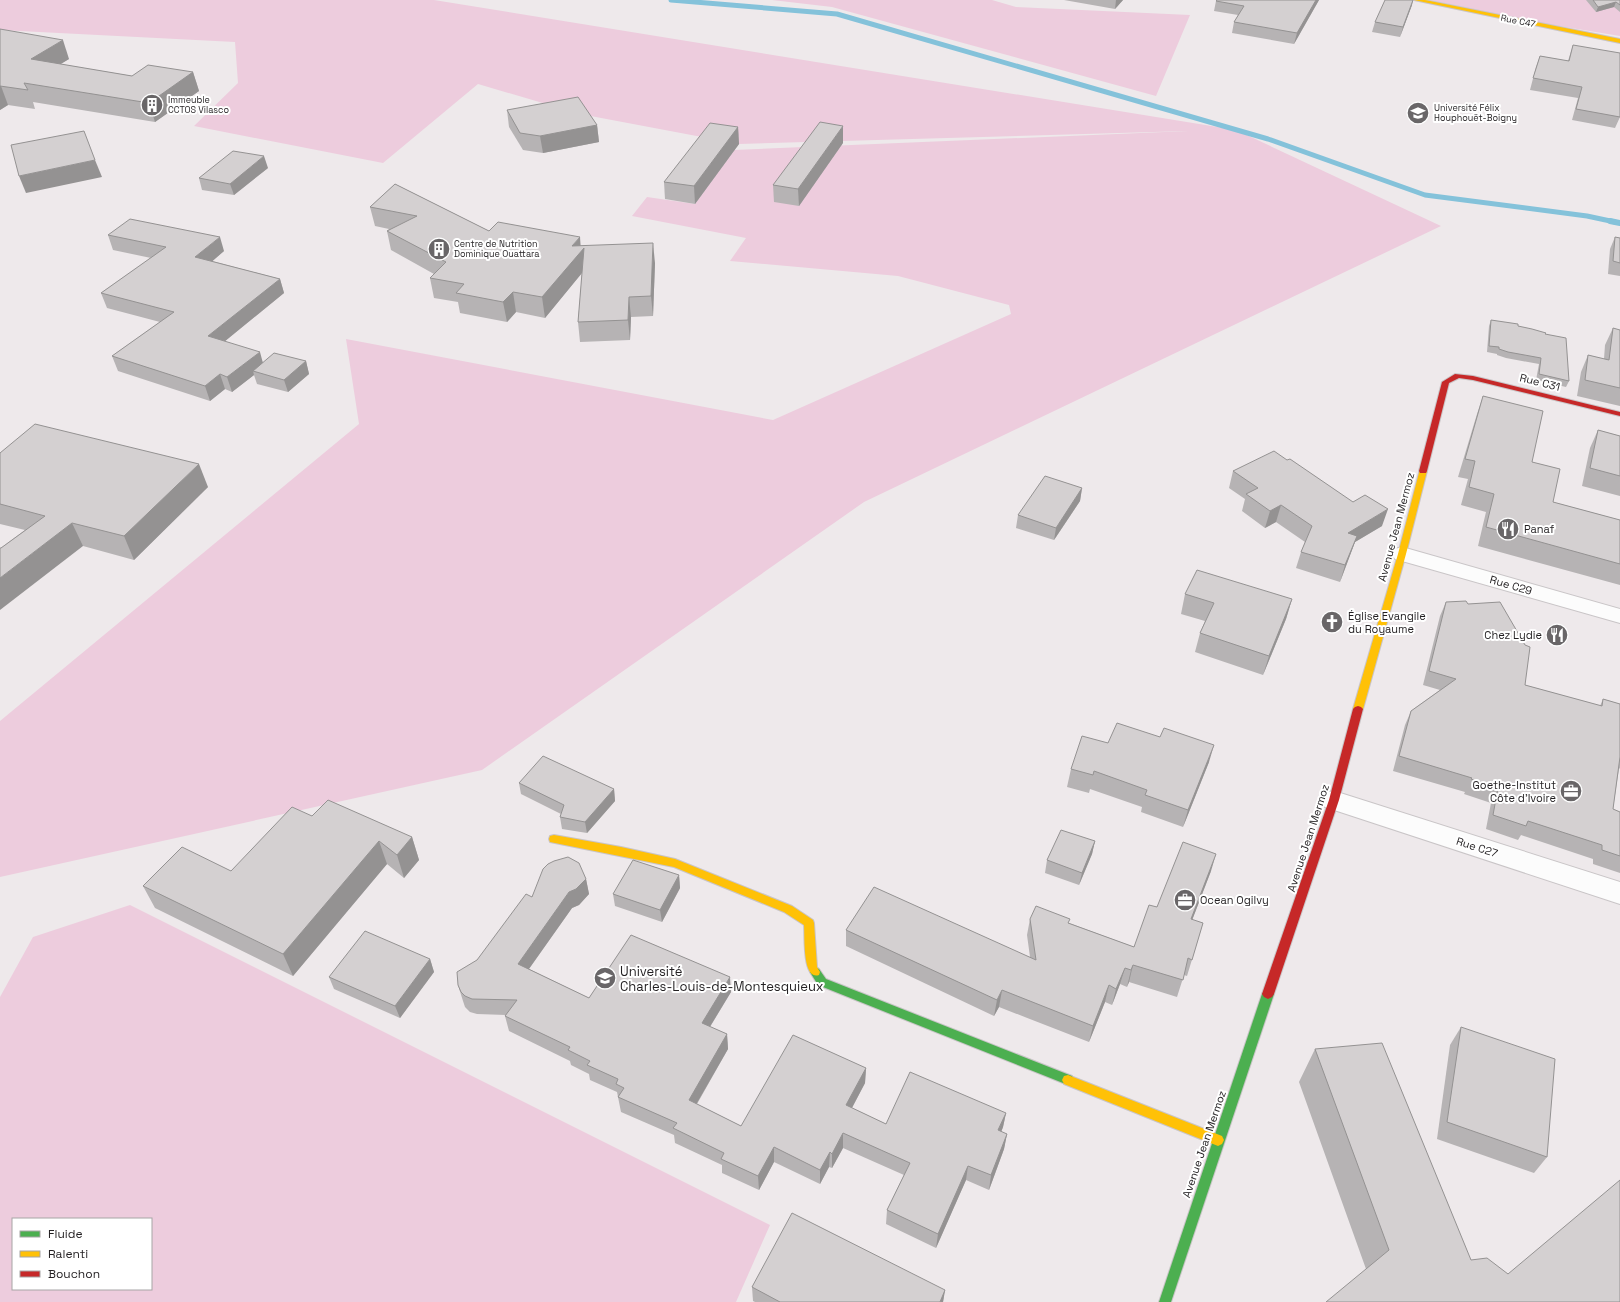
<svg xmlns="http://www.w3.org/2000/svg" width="1620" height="1302" font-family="'Space Grotesk',sans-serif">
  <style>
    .green { fill: #edccdd; fill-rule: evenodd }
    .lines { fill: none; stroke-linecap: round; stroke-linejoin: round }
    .stream-far1 { stroke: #84c2da; stroke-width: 5 }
    .stream { stroke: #84c2da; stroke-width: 6 }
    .street-casing { stroke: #c9c5c7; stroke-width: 2 }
    .fast-casing { stroke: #c9c5c7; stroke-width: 2 }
    .slow-casing { stroke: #c9c5c7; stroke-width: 2 }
    .jam-casing { stroke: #c9c5c7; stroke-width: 2 }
    .street { fill: #fcfcfc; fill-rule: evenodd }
    .fast { fill: #4caf50; fill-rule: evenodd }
    .slow { fill: #ffc107; fill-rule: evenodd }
    .jam { fill: #c62828; fill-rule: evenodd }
    .wall { fill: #b6b3b4 }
    .shaded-wall { fill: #949292 }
    .building { fill: #d4d0d1; stroke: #949292 }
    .labels { text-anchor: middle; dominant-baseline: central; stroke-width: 4; stroke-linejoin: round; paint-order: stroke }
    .far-street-label { font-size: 9px; fill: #221f21; stroke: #fff }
    .far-poi-label { font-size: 9px; fill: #221f21; stroke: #fff; text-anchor: start }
    .street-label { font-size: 11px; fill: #221f21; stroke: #fff }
    .poi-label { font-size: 11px; fill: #221f21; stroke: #fff; text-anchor: start }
    .near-poi-label { font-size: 13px; fill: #221f21; stroke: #fff; text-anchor: start }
  </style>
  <rect width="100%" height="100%" fill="#eee9eb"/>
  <!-- green -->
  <g class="green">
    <polygon points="0,0 434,0 1236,130 1441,226 864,502 482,770 0,877 0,721 359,424 346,339 773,420 1011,314 1009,305 898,276 730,261 746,238 632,216 647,197 695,204 734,150 1188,131 739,144 580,114 478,84 383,163 194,126 238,83 235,42 0,30"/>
    <polygon points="772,0 992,0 1016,7 1190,15 1156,96 832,7"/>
    <polygon points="1430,0 1620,0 1620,36 1541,23"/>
    <path d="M 130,905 L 770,1225 L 736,1302 L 0,1302 L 0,997 L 33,937 ZM 13,1219 L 151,1219 L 151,1289 L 13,1289 Z"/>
  </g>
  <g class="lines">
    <!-- stream-far1 -->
    <polyline class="stream-far1" points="671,0 837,14 1268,139 1425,195 1587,216 1615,222"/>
    <!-- stream -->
    <polyline class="stream" points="1610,221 1620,223"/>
    <!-- street casing -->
    <g class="street-casing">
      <g id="street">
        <polygon points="1402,547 1620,609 1620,623 1395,559 1392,554 1395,549"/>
        <polygon points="1334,791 1620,882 1620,904 1325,807 1322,800 1325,793"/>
      </g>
    </g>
    <!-- fast casing -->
    <g class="fast-casing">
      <g id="fast">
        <polygon points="815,967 819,969 826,979 1072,1076 1074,1080 1072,1084 1068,1085 818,985 810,972 811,969"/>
        <polygon points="1268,989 1272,991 1274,994 1171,1302 1159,1302 1262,994 1264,991"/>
      </g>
    </g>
    <!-- slow casing -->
    <g class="slow-casing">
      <g id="slow">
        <polygon points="1414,0 1425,0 1620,39 1620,43"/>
        <polygon points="1420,469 1426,469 1427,471 1406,554 1363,709 1361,711 1355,711 1353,709 1398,554"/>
        <path d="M 554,835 L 621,847 L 675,859 L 792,906 L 813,920 L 814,923 L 817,967 L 820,972 L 819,975 C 802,981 805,936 804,925 L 784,912 L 674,867 L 550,842 L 549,839 L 550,836 Z"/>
        <polygon points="1068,1075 1222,1136 1224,1140 1222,1144 1218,1146 1064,1084 1062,1080 1064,1076"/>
      </g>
    </g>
    <!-- jam casing -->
    <g class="jam-casing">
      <g id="jam">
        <polygon points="1455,374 1473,376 1620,412 1620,416 1473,380 1459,378 1449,383 1427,471 1426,473 1420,473 1419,471 1442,382"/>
        <polygon points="1358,706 1361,707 1363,709 1339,800 1274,994 1272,997 1268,999 1264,997 1262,994 1329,800 1353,709 1355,707"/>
      </g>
    </g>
    <!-- street -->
    <use href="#street" class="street"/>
    <!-- fast -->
    <use href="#fast" class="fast"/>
    <!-- slow -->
    <use href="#slow" class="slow"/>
    <!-- jam -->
    <use href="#jam" class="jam"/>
  </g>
  <!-- wall -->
  <g class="wall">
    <polygon points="1064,0 1123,0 1115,9"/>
    <polygon points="1319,0 1294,44 1232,33 1234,22 1238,15 1214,11 1216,1"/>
    <polygon points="1586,0 1620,0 1620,12 1614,7 1596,12"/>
    <polygon points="1412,5 1400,37 1372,32 1375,22"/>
    <polygon points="0,29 69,59 60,64 132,76 193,72 199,91 155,122 33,102 35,109 8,105 0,110"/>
    <polygon points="1573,45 1620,117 1615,128 1572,120 1578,98 1530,90 1536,67 1540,56 1568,61"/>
    <polygon points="507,110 597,125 599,142 543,153 523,150 509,127"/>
    <polygon points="738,127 739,144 695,204 665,199 664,182"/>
    <polygon points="843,143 799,206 774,202 773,185"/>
    <polygon points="268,168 234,195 202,190 199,178"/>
    <polygon points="395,184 489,231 581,246 655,263 653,316 631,317 630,340 580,342 578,322 582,273 545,318 516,312 507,322 460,313 458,302 434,298 430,278 434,274 391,250 387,231 389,229 375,226 370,207"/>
    <polygon points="108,235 224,251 212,261 280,279 284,293 225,341 263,362 306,361 309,374 288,392 257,384 254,375 232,392 225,389 210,401 118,371 112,356 160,322 107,308 101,293 151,258 113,250"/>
    <polygon points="1615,237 1620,238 1620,276 1608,274 1610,249"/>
    <polygon points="1491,320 1518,326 1545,334 1569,381 1566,387 1536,380 1539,364 1506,358 1497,355 1497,354 1487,352 1489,326"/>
    <polygon points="1613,328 1620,330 1620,406 1577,396 1581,372 1588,355 1604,359 1605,345"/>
    <polygon points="1483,396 1532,462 1553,502 1620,520 1620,585 1478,546 1486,512 1461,505 1468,479 1458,477 1477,414"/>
    <polygon points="1598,430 1620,436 1620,496 1582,486 1590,448"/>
    <polygon points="0,453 208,487 134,560 83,546 1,548 25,530 0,524"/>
    <polygon points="1233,471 1382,526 1355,542 1340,582 1296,568 1301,552 1305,542 1276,522 1265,528 1242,511 1245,499 1229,488"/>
    <polygon points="1082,488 1080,501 1054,540 1016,528 1018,515"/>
    <polygon points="1185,594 1292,599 1286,619 1263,675 1195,652 1200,633 1205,621 1181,614"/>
    <polygon points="1446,602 1468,604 1525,685 1600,706 1603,699 1620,704 1620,769 1619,768 1613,809 1620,812 1620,873 1593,864 1593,859 1521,835 1518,840 1486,829 1491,803 1464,794 1465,792 1393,771 1405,725 1411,711 1440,690 1423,685 1440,616"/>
    <polygon points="1209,762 1183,827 1141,812 1142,807 1090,789 1089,793 1067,787 1071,769"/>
    <polygon points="519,783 614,789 615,801 587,833 562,829 560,817 561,814 521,794"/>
    <polygon points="312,816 412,837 419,860 404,878 387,864 293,976 155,908 143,886 231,871"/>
    <polygon points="1095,841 1092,854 1079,885 1045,873 1047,860"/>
    <polygon points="1211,871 1192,920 1203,923 1187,976 1184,975 1177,997 1129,982 1127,987 1120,984 1112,1005 1105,1002 1089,1042 999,1007 994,1016 846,946 846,930 1030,957 1027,935 1030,919 1069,923 1134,947 1157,907"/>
    <polygon points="679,875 680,888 662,922 615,906 613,894"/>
    <polygon points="586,879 589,894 579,905 572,908 529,969 589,998 731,992 710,1027 727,1034 728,1049 697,1104 741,1126 866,1068 865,1083 852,1108 886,1124 1006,1113 1003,1127 1001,1132 1007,1134 1004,1149 989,1190 966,1180 936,1248 886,1224 887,1210 904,1175 843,1148 832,1168 829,1167 820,1184 774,1162 759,1190 722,1173 722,1165 675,1143 674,1135 621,1112 617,1092 590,1080 589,1074 571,1065 570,1061 509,1031 505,1016 506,1015 477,1014 470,1012 465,1007 463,1001 458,985 477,960 532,897"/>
    <polygon points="430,959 434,972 400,1018 334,989 329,977"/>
    <polygon points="1461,1027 1547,1157 1534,1173 1437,1139 1450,1045"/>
    <polygon points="1315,1049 1471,1260 1508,1274 1620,1302 1366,1269 1299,1082"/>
    <polygon points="752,1287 945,1290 943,1302 755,1302 753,1301"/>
  </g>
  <!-- shaded-wall -->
  <g class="shaded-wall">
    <polygon points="1116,0 1123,0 1115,9"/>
    <polygon points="1316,0 1319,0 1294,44 1297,33"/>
    <polygon points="1413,0 1412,5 1400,37 1403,27"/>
    <polygon points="1616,2 1614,7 1596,12 1598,7"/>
    <polygon points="63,40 69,59 38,78 31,59"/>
    <polygon points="193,72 199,91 155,122 149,103"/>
    <polygon points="0,86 1,86 8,105 0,110"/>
    <polygon points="597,125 599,142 543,153 540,136"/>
    <polygon points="843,126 843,143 799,206 798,189"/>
    <polygon points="738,127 739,144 695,204 694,186"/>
    <polygon points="264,156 268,168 234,195 230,184"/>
    <polygon points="95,160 102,177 26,193 19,176"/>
    <polygon points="220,237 224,251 200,272 195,257"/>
    <polygon points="580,237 581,251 584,248 586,268 545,318 542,297 572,246"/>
    <polygon points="653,243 655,263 653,316 651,296"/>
    <polygon points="280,279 284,293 213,351 208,336"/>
    <polygon points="513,292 516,312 507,322 503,302"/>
    <polygon points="629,297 631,317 630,340 628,320"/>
    <polygon points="260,352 264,367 253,371 254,375 232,392 227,377"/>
    <polygon points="306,361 309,374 288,392 284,380"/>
    <polygon points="220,374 225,389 210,401 205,386"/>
    <polygon points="199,464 208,487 134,560 124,536"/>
    <polygon points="1082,488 1080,501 1054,540 1056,528"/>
    <polygon points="1281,505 1276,522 1265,528 1270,511"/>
    <polygon points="1388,509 1382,526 1355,542 1340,582 1345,565 1348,533"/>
    <polygon points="72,523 83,546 0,610 0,578"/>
    <polygon points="1292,599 1286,619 1263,675 1269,656"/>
    <polygon points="1214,745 1209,762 1183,827 1188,810"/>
    <polygon points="614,789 615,801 587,833 585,822"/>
    <polygon points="412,837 419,860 404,878 397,855"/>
    <polygon points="379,841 387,864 293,976 283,954"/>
    <polygon points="1095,841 1092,854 1079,885 1082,873"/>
    <polygon points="1216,854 1211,871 1186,936 1191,919"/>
    <polygon points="679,875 680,888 662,922 660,910"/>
    <polygon points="586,879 589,894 579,905 572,908 521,980 518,964 569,892"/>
    <polygon points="430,959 434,972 400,1018 395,1006"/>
    <polygon points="1133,965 1129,982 1127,987 1131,970"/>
    <polygon points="1125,968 1120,984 1112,1005 1116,989"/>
    <polygon points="730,977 731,992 703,1038 702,1023"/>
    <polygon points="1109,985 1105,1002 1089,1042 1093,1026"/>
    <polygon points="1002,990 999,1007 994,1016 997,1000"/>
    <polygon points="727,1034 728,1049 690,1115 689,1100"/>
    <polygon points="866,1068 865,1083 846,1119 846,1105"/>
    <polygon points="1006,1113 1003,1127 996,1145 998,1130"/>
    <polygon points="843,1133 843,1148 832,1168 832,1154"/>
    <polygon points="1007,1134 1004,1149 989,1190 991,1175"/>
    <polygon points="774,1147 774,1162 759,1190 758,1176"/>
    <polygon points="830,1152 829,1167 820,1184 820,1170"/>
    <polygon points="968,1166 966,1180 936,1248 938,1234"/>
    <polygon points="945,1290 943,1302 940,1302"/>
  </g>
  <!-- building -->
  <g class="building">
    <polygon points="1217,0 1316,0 1297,33 1234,22 1244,6 1216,1"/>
    <polygon points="1385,0 1413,0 1403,27 1375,22"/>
    <polygon points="1593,0 1620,0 1620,5 1616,2 1598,7"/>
    <polygon points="0,29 63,40 31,59 132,76 148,65 193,72 149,103 24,83 28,90 0,86"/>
    <polygon points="1573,45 1620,53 1620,117 1576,109 1582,87 1533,78 1540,56 1569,61"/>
    <polygon points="578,97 597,125 540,136 520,133 507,110"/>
    <polygon points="820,122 843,126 798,189 773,185"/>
    <polygon points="710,123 738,127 694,186 664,182"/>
    <polygon points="84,131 95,160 19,176 11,145"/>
    <polygon points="233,151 264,156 230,184 199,178"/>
    <polygon points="395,184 489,231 498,222 580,237 572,246 653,243 651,296 629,297 628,320 578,322 584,248 542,297 513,292 503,302 456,293 464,284 430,278 446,262 387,231 417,216 370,207"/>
    <polygon points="130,219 220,237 195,257 280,279 208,336 260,352 227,377 220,374 205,386 112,356 174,312 101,293 166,247 108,235"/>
    <polygon points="1615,237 1620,238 1620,263 1613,261"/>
    <polygon points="1491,320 1518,324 1518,326 1532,329 1546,333 1545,334 1566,338 1569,381 1539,374 1541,358 1508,352 1499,349 1499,347 1489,346"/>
    <polygon points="1613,328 1620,330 1620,388 1585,380 1588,355 1609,360"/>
    <polygon points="274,353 306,361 284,380 253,371"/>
    <polygon points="1483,396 1543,411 1532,462 1560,469 1553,502 1620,520 1620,564 1486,527 1494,494 1469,487 1475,461 1465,459"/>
    <polygon points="35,424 199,464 124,536 72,523 0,578 0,548 1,548 45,516 0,504 0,453"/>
    <polygon points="1598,430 1620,436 1620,476 1590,468"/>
    <polygon points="1274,451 1287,460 1290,459 1353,502 1365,495 1388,509 1348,533 1357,536 1345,565 1301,552 1312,526 1281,505 1270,511 1246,494 1258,488 1233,471"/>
    <polygon points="1045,476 1082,488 1056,528 1018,515"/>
    <polygon points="1197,570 1292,599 1269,656 1200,633 1214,603 1185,594"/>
    <polygon points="1466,601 1468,604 1500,602 1525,645 1530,647 1525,685 1602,706 1603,699 1620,704 1620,757 1613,809 1620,812 1620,856 1602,850 1602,845 1528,821 1526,826 1493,815 1498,788 1471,779 1472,778 1399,756 1411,711 1456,679 1429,671 1446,602"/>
    <polygon points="1117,723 1160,737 1164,728 1214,745 1188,810 1145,795 1147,790 1094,771 1093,775 1071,769 1082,736 1108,743"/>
    <polygon points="543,756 614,789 585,822 560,817 564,805 519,783"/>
    <polygon points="328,800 412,837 397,855 379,841 283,954 143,886 182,847 231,871 292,807 312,816"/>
    <polygon points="1061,830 1095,841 1082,873 1047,860"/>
    <polygon points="1183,842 1216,854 1191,919 1203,923 1192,960 1188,958 1183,980 1133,965 1131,970 1125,968 1116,989 1109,985 1093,1026 1002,990 997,1000 846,930 874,887 1036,960 1030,919 1036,906 1070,919 1068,923 1134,947 1149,905 1157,907"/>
    <polygon points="568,857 579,863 586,879 576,889 569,892 518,964 589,998 631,935 730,977 702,1023 727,1034 689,1100 741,1126 793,1035 866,1068 846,1105 886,1124 910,1072 1006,1113 998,1130 1007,1134 991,1175 968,1166 938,1234 887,1210 910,1163 843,1133 832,1154 830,1152 820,1170 774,1147 758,1176 721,1159 724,1153 673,1128 677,1123 618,1097 624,1088 616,1084 618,1079 587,1065 590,1061 568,1050 570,1047 505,1016 517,1000 472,999 465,996 461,992 458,985 457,972 477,960 526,894 532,897 543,869 548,864 554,861"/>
    <polygon points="633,860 679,875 660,910 613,894"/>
    <polygon points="365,931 430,959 395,1006 329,977"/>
    <polygon points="1461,1027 1555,1059 1547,1157 1447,1122"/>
    <polygon points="1382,1043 1471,1260 1487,1258 1508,1274 1620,1180 1620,1302 1326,1302 1389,1250 1315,1049"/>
    <polygon points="792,1213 945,1290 940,1302 780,1302 752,1287"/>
  </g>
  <!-- icons -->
  <defs>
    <g id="building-disc" transform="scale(1.15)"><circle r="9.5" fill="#696668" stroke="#fff"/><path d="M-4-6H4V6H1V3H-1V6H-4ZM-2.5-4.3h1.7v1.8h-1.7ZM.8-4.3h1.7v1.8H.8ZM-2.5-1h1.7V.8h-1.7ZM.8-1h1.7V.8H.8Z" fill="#fff"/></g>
    <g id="university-disc" transform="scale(1.15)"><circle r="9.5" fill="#696668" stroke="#fff"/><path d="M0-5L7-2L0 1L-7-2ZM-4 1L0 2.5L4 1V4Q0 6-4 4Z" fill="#fff"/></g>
    <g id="restaurant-disc" transform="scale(1.15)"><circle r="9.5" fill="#696668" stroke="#fff"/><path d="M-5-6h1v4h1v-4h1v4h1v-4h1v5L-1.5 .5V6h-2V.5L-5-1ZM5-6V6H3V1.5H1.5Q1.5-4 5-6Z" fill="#fff"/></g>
    <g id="church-disc" transform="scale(1.15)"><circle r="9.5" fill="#696668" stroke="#fff"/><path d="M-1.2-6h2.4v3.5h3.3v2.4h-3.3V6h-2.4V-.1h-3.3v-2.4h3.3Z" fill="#fff"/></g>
    <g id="office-disc" transform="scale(1.15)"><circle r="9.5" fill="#696668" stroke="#fff"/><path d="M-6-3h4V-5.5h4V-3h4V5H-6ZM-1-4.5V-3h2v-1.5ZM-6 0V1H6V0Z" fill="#fff"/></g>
  </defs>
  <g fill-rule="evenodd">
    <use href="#building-disc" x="152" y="105"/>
    <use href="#university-disc" x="1418" y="113"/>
    <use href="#building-disc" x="439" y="249"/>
    <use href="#restaurant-disc" x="1508" y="529"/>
    <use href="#church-disc" x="1332" y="622"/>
    <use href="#restaurant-disc" x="1557" y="635"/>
    <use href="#office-disc" x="1571" y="791"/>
    <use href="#office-disc" x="1185" y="900"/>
    <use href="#university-disc" x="605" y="978"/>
  </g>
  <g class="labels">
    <!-- far-street labels -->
    <g class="far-street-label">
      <text transform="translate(1518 21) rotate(11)">Rue C47</text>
    </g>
    <!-- far-poi labels -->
    <g class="far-poi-label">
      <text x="168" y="100">Immeuble<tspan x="168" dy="10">CCTOS Vilasco</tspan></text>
      <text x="1434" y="108">Université Félix<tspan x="1434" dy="10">Houphouët-Boigny</tspan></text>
      <text x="454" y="244">Centre de Nutrition<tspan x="454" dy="10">Dominique Ouattara</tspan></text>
    </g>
    <!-- street labels -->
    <g class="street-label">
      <text transform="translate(1540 382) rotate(14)">Rue C31</text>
      <text transform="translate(1396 527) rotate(-75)">Avenue Jean Mermoz</text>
      <text transform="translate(1511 585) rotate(16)">Rue C29</text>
      <text transform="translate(1308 838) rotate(-72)">Avenue Jean Mermoz</text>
      <text transform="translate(1477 847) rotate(18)">Rue C27</text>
      <text transform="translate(1204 1144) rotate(-71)">Avenue Jean Mermoz</text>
    </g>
    <!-- poi labels -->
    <g class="poi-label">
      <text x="1524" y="529">Panaf</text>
      <text x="1348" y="616">Église Evangile<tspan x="1348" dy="13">du Royaume</tspan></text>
      <text x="1542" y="635" text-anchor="end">Chez Lydie</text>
      <text x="1556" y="785" text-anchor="end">Goethe-Institut<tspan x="1556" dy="13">Côte d’Ivoire</tspan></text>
      <text x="1200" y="900">Ocean Ogilvy</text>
    </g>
    <!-- near-poi labels -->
    <g class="near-poi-label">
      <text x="620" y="971">Université<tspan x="620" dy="15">Charles-Louis-de-Montesquieux</tspan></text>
    </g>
  </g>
  <!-- legend -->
  <rect x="12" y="1218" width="140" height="72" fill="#ffffff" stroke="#a7a5a6"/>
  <rect x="20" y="1231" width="20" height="6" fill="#4caf50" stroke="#a7a5a6"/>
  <text x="48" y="1238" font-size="12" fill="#221f21">Fluide</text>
  <rect x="20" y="1251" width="20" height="6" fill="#ffc107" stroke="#a7a5a6"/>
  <text x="48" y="1258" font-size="12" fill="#221f21">Ralenti</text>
  <rect x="20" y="1271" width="20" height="6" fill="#c62828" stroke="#a7a5a6"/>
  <text x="48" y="1278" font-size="12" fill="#221f21">Bouchon</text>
</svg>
